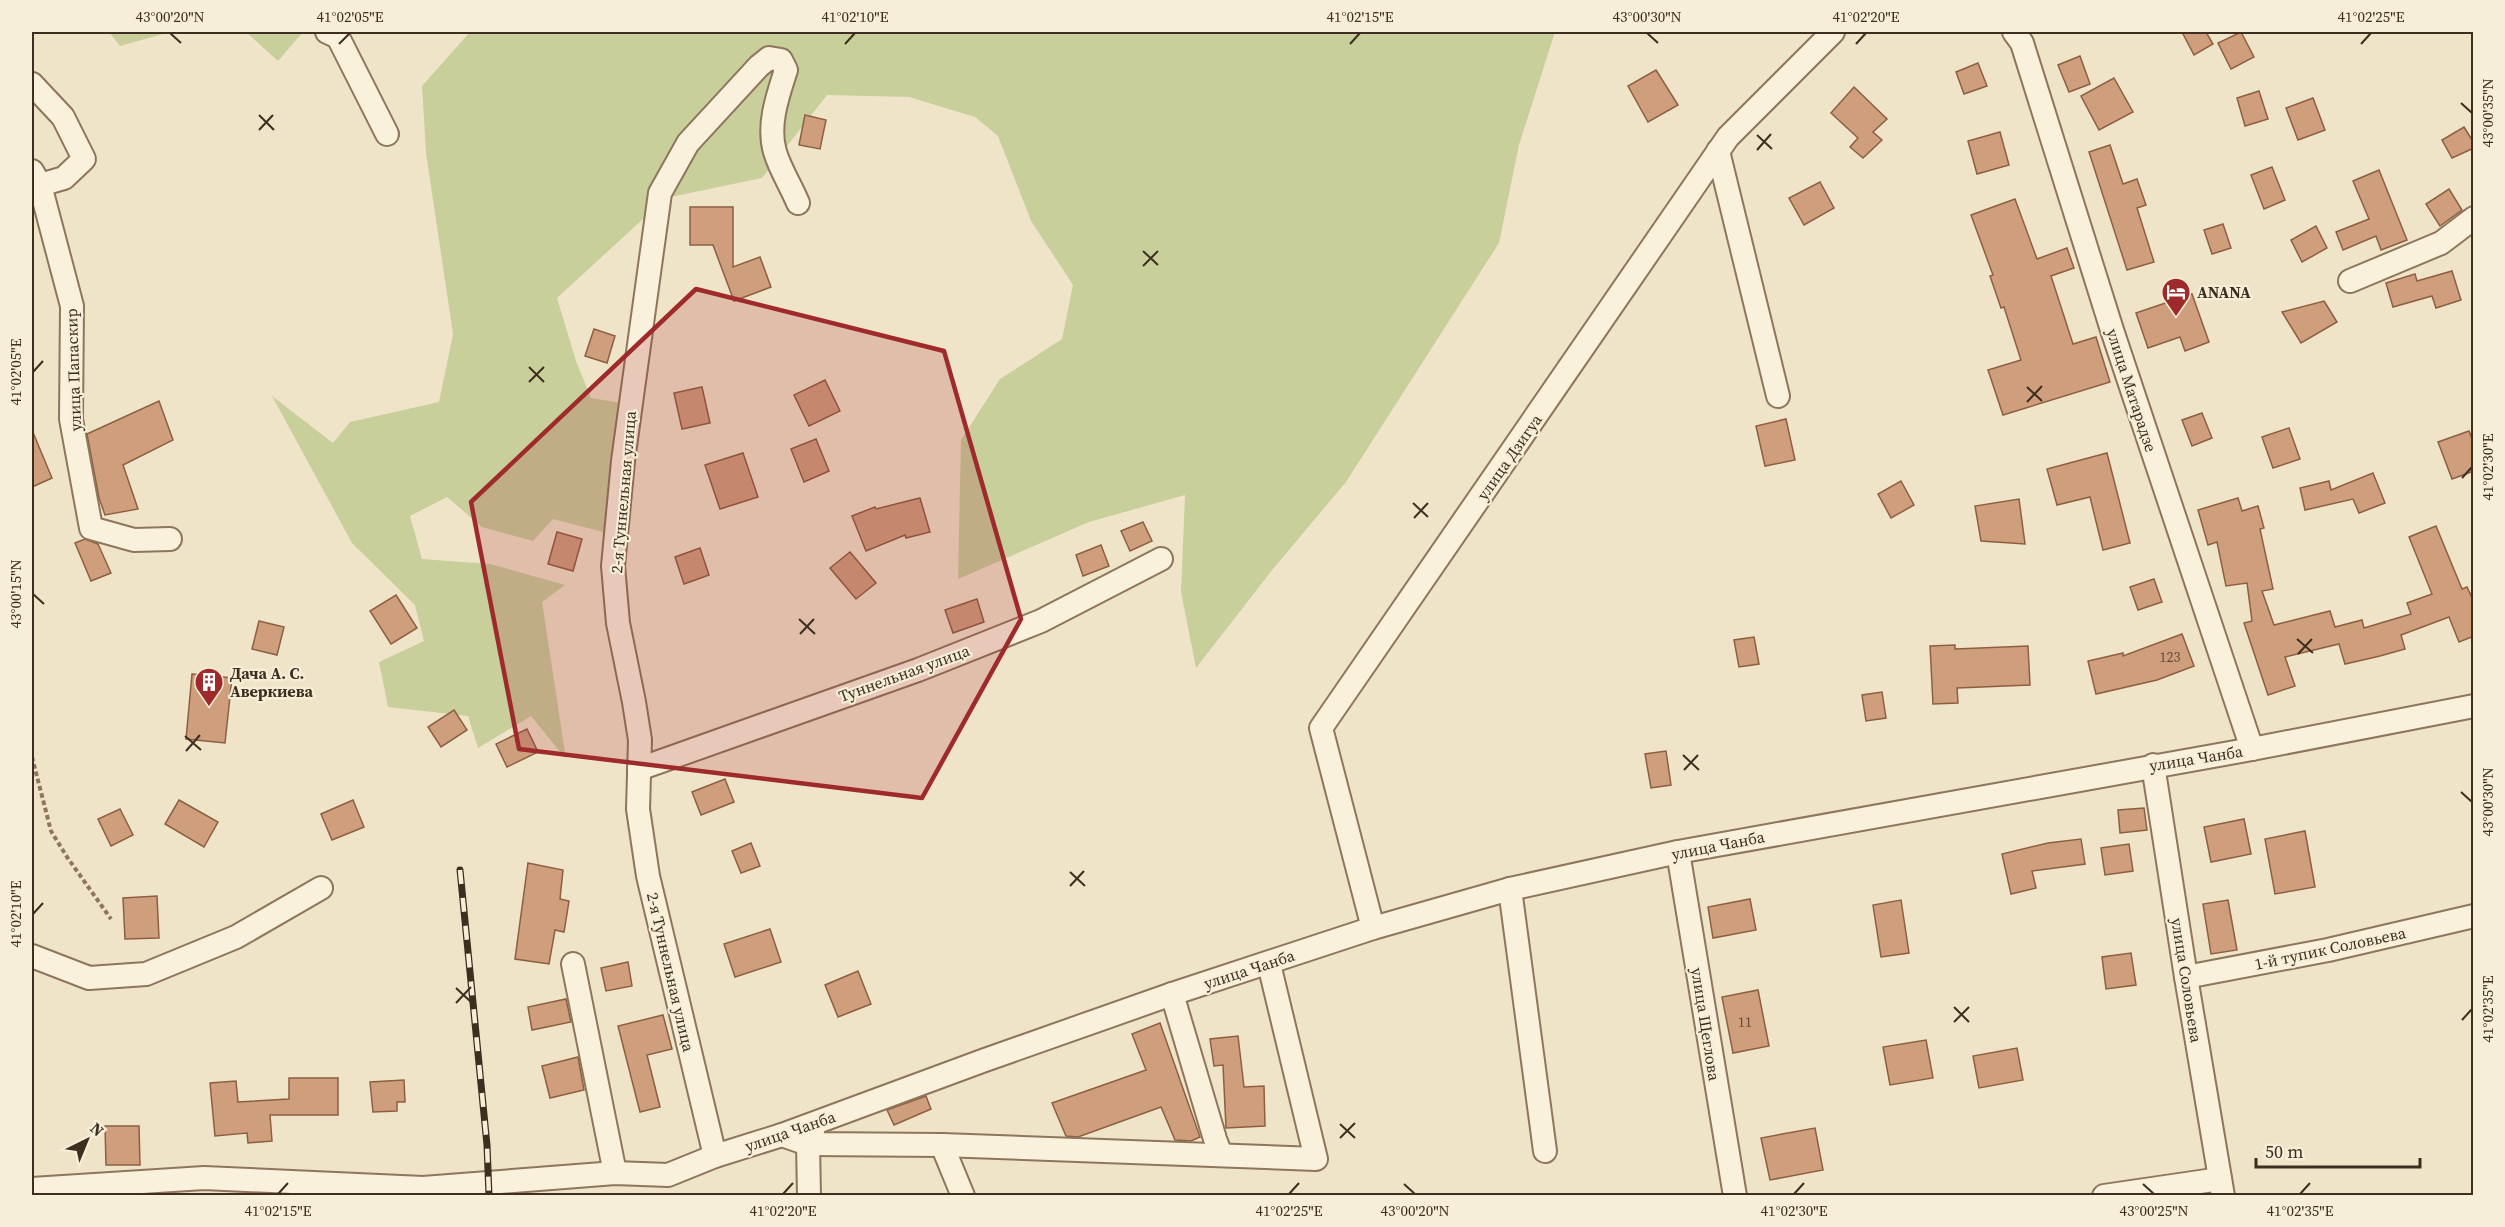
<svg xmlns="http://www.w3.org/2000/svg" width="2505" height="1227" font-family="'Source Serif 4',serif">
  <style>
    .green { fill: #c9cf9b }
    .building { fill: #cf9f7d; stroke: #8d5f41; stroke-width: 1.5 }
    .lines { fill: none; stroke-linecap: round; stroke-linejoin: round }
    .minor-casing { stroke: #8d765c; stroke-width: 26 }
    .path { stroke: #8d765c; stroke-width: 4; stroke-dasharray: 4.5 3; stroke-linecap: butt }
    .minor { stroke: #faf1dc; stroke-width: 22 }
    .rail-casing { stroke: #3d2e20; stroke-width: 7 }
    .rail { stroke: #f7eed8; stroke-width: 4.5; stroke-dasharray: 14; stroke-linecap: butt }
    .marked { fill: #9e2a2b; fill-opacity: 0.2; stroke: #9e2a2b; stroke-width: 4.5; stroke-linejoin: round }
    .ticks { fill: none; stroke: #3d2e20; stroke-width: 2 }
    .labels { text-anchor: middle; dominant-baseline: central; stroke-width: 4.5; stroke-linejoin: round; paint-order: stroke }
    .number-label { font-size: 14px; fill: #624a37 }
    .poi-label { font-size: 16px; font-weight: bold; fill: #3d2e20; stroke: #f7eed8; text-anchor: start }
    .street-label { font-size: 16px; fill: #3d2e20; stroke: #f7eed8 }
    .neatline { fill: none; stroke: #3d2e20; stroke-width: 2 }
    .ticks-label { font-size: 15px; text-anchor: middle; fill: #3d2e20 }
  </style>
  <rect width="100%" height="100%" fill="#f0e4c8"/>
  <!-- green -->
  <g class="green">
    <polygon points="109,32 170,32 120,46"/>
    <polygon points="246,32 303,32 278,61"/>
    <polygon points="470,32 1555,32 1519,145 1499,243 1346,482 1273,569 1196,668 1181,592 1185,495 1089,522 958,579 961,440 1000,379 1062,339 1073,285 1031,221 998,136 975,117 909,97 827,95 762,178 666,198 557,298 576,361 591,398 621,403 607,533 553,519 533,541 482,527 447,497 410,516 422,559 490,564 565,585 542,602 566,759 531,716 478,748 468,716 388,707 379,662 424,641 415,605 352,543 272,396 333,443 350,422 439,402 453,334 426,153 422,86"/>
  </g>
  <!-- building -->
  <g class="building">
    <polygon points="2182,32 2206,32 2213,44 2194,55"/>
    <polygon points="2241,32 2254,57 2231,69 2218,43"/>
    <polygon points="2080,56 2090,84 2069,92 2058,65"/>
    <polygon points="1978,63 1987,86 1964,94 1956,72"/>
    <polygon points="1656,70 1678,105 1648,122 1628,86"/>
    <polygon points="2114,78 2133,112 2099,130 2081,96"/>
    <polygon points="1854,87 1887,119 1873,132 1882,140 1863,158 1850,147 1858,138 1831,113"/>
    <polygon points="2259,91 2268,119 2245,126 2237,98"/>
    <polygon points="2313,98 2325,130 2298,140 2286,108"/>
    <polygon points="805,115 826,120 820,149 799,145"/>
    <polygon points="2464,127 2474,143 2474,148 2452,158 2442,140"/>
    <polygon points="2000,132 2009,165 1977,174 1968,141"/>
    <polygon points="2110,145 2123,184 2137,179 2146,205 2137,208 2154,262 2127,270 2089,152"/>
    <polygon points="2272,167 2285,200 2264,209 2251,175"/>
    <polygon points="2379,170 2407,240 2381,250 2376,236 2343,250 2336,232 2369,219 2353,181"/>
    <polygon points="1820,182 1834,208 1804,225 1789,198"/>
    <polygon points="2449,189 2462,210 2440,226 2426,204"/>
    <polygon points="2015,199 2037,259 2067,248 2074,268 2051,276 2073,344 2096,337 2110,382 2003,415 1988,370 2021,360 2004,307 2001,308 1990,276 1993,275 1971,215"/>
    <polygon points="690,207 733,207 733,267 760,257 771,287 734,301 713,245 690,245"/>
    <polygon points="2223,224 2231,248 2212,254 2204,230"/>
    <polygon points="2316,226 2327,248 2302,262 2291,240"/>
    <polygon points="2452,271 2461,300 2436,308 2432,296 2393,307 2386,283 2415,274 2417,281"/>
    <polygon points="2192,294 2209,342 2185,351 2180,337 2148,348 2136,313"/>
    <polygon points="2324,301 2337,322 2301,343 2282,312"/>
    <polygon points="594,329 615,336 607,363 585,356"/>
    <polygon points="825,380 840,411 809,426 794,395"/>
    <polygon points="702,387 710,423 682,429 674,393"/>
    <polygon points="159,401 173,440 123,465 138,509 105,515 99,498 87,434"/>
    <polygon points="2202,413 2212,438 2192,446 2182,420"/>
    <polygon points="1786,419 1795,460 1765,466 1756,426"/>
    <polygon points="2289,428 2300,459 2273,468 2262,437"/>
    <polygon points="32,430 52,478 32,487"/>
    <polygon points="2469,431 2474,444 2474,471 2452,479 2438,442"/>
    <polygon points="816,439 829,471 804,482 791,449"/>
    <polygon points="743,453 758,497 720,509 705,465"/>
    <polygon points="2107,453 2130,543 2103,550 2090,497 2057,505 2047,469"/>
    <polygon points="2373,473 2385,503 2359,513 2353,499 2305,510 2300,488 2329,481 2331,490"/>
    <polygon points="1901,481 1914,505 1891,518 1878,494"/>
    <polygon points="920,498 930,532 906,538 905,535 866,551 852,516 875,507 876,509"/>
    <polygon points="2238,498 2242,511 2258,506 2264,528 2260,529 2273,589 2262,591 2274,625 2330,611 2335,627 2362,620 2364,628 2411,614 2407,603 2432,594 2409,537 2436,526 2462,589 2467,587 2474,602 2474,636 2459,642 2449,617 2401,635 2405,649 2380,656 2345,664 2339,644 2285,657 2295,686 2268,695 2244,623 2252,621 2247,583 2226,586 2217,542 2208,545 2198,510"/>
    <polygon points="2019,499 2025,544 1981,541 1975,506"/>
    <polygon points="1143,522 1152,541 1130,551 1121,531"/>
    <polygon points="557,532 582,539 573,571 548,564"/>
    <polygon points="85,539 98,544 111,573 91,581 75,543"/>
    <polygon points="1101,545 1109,566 1083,576 1076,555"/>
    <polygon points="700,548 709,575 684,584 675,557"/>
    <polygon points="850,552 876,583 856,599 830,568"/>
    <polygon points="2154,579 2162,602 2138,610 2130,587"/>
    <polygon points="396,595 417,628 391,644 370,611"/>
    <polygon points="977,599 984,622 953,633 945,610"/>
    <polygon points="259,621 284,627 277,655 252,649"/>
    <polygon points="2182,634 2194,666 2157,680 2096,694 2088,661 2123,653 2123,656"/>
    <polygon points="1754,637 1759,664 1739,667 1734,640"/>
    <polygon points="1955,645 1955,649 2028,646 2030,685 1957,688 1958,703 1933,704 1930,646"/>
    <polygon points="192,674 232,678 225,743 186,739"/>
    <polygon points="1882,692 1886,718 1866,721 1862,695"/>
    <polygon points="454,710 467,730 441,747 428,727"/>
    <polygon points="527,729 538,752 507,767 496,744"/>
    <polygon points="1666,751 1671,785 1651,788 1645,754"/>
    <polygon points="725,779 734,802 701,815 692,792"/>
    <polygon points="179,800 218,822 204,847 165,824"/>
    <polygon points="353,800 364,827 332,840 321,814"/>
    <polygon points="2144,808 2147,830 2120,833 2118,810"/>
    <polygon points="120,809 133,835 111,846 98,819"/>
    <polygon points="2244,819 2251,854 2211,862 2204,827"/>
    <polygon points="2305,831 2315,887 2275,894 2265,839"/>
    <polygon points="2081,839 2085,864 2032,871 2036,888 2011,894 2002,854 2048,843"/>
    <polygon points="751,843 760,866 741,873 732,851"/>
    <polygon points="2129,844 2133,871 2105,875 2101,848"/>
    <polygon points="528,863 563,870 560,899 569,901 564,932 555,930 549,964 515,959"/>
    <polygon points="157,896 159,938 125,939 123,898"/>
    <polygon points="1750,899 1756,930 1713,938 1708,907"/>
    <polygon points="1901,900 1909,953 1881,957 1873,905"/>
    <polygon points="2228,900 2237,950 2211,954 2203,904"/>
    <polygon points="770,929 781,962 735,977 724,944"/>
    <polygon points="2131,953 2136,985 2106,989 2102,957"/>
    <polygon points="628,962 632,986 606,991 601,968"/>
    <polygon points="858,971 871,1004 838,1017 825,985"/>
    <polygon points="1758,990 1769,1046 1733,1053 1722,997"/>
    <polygon points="566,999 571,1022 532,1030 528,1007"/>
    <polygon points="663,1015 672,1049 647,1055 660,1107 640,1112 618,1026"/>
    <polygon points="1160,1023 1200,1137 1191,1141 1175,1140 1161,1107 1078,1137 1066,1136 1052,1103 1146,1070 1132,1034"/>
    <polygon points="1238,1036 1244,1087 1264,1086 1265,1126 1226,1128 1223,1065 1214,1066 1210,1039"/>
    <polygon points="1926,1040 1933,1078 1890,1085 1883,1047"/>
    <polygon points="2017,1048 2023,1080 1979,1088 1973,1056"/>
    <polygon points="578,1057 584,1090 550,1098 542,1066"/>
    <polygon points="289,1078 338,1078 338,1115 270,1115 272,1141 248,1143 247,1133 215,1136 210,1083 236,1081 238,1102 289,1099"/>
    <polygon points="404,1080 405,1102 397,1102 397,1111 373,1112 370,1082"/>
    <polygon points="926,1096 931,1109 894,1125 887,1110"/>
    <polygon points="105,1126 139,1126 140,1165 106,1165"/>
    <polygon points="1815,1128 1823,1170 1770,1180 1761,1138"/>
  </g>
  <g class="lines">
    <!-- minor casing -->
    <g class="minor-casing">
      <g id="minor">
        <polyline points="327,32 338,37 387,134"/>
        <polyline points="2014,32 2022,43 2112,330 2252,749"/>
        <polyline points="32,84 63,117 84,159 64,178 40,185"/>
        <polyline points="1718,151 1778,396"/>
        <polyline points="32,171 40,185 72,306 71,419 91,528 134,540 170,539"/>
        <polyline points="2350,281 2441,243 2474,218"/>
        <polyline points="2153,765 2186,977 2223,1196"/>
        <polyline points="639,769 918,670 1041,621 1161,559"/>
        <polyline points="1678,852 1735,1196"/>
        <polyline points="1510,889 1545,1151"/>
        <polyline points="1373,928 1321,728 1728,137 1833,32"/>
        <polyline points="32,956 89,978 146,974 236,937 321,888"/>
        <polyline points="573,964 615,1173"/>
        <polyline points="2186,977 2328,950 2474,916"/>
        <polyline points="1172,994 1215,1139 1221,1155"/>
        <polyline points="782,1135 808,1144 942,1145 1316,1159 1269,964"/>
        <polyline points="942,1145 963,1196"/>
        <path d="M 715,1156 L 648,876 L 638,809 L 640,740 L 634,702 L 618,623 L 613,566 L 623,461 L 660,193 L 688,143 L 759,66 L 769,58 L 781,60 L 786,70 C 778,95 767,125 775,152 C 780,169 791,186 798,203"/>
        <polyline points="32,1189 204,1178 423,1188 615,1173 668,1175 715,1156 782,1135 985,1060 1172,994 1373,928 1510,889 1678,852 2252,749 2474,706"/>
        <polyline points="809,1196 808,1144 813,1132"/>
        <polyline points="2104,1196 2220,1179"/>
      </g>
    </g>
    <!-- path -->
    <polyline class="path" points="32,757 51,831 67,857 111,919"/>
    <!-- minor -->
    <use href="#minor" class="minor"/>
    <!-- rail casing -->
    <g class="rail-casing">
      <polyline id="rail" points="460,870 487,1145 489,1196"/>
    </g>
    <!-- rail -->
    <use href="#rail" class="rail"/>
  </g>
  <!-- marked area -->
  <path class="marked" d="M 696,289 L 944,351 L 1021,619 L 922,798 L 519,749 L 471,502 Z"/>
  <!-- ticks -->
  <path class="ticks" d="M 170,33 L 181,43M 1647,33 L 1658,43M 339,44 L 350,33M 845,44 L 855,33M 1350,44 L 1360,33M 1856,44 L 1866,33M 2361,44 L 2371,33M 2461,103 L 2472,113M 259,115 L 274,130M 259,130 L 273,115M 1757,135 L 1772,149M 1757,150 L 1771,134M 1143,251 L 1158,265M 1143,266 L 1158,251M 529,367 L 544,382M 33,372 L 43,361M 529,382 L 544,367M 2027,387 L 2042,401M 2027,402 L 2042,386M 2462,478 L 2472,467M 1413,503 L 1428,517M 1414,518 L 1428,503M 33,594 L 44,604M 799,619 L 815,634M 800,634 L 814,619M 2297,639 L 2313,653M 2298,654 L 2312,639M 185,736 L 201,750M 186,751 L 200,735M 1683,755 L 1699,770M 1684,770 L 1698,755M 2461,792 L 2472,802M 1070,872 L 1085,886M 1070,886 L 1084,871M 33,914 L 43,903M 456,988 L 471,1002M 456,1003 L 471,987M 1954,1007 L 1969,1022M 2462,1020 L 2472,1009M 1954,1022 L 1969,1007M 1340,1124 L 1355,1138M 1340,1138 L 1355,1123M 1404,1184 L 1415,1194M 2143,1184 L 2154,1194M 278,1194 L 288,1183M 783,1194 L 793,1183M 1289,1194 L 1299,1183M 1794,1194 L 1804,1183M 2300,1194 L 2310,1183"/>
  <!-- icons -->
  <defs>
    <g id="hotel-pin" transform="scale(1.5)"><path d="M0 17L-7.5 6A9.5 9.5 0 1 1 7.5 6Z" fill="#9e2a2b" stroke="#f7eed8"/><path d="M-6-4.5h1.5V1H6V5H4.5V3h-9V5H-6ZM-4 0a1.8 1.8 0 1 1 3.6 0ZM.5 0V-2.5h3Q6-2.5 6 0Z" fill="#fff"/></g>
    <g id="building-pin" transform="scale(1.5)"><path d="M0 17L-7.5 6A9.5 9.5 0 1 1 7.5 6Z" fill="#9e2a2b" stroke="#f7eed8"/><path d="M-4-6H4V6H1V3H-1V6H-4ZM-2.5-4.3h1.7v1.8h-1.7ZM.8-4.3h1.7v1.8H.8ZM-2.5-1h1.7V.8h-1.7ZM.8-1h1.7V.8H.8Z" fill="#fff"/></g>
  </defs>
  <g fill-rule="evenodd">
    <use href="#hotel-pin" x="2176" y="292"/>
    <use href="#building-pin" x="209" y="682"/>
  </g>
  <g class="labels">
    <!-- number labels -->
    <g class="number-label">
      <text x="2170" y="657">123</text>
      <text x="1745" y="1022">11</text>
    </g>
    <!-- poi labels -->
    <g class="poi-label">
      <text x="2197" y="292">ANANA</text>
      <text x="230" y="673">Дача А. С.<tspan x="230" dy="18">Аверкиева</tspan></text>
    </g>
    <!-- street labels -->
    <g class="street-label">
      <text transform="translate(73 370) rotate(-92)">улица Папаскир</text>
      <text transform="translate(2132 390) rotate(72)">улица Матарадзе</text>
      <text transform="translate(1509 457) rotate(-55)">улица Дзигуа</text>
      <text transform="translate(623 492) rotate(-85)">2-я Туннельная улица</text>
      <text transform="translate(904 673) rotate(-20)">Туннельная улица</text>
      <text transform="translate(2196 758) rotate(-9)">улица Чанба</text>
      <text transform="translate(1718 845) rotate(-11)">улица Чанба</text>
      <text transform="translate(2330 948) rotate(-12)">1-й тупик Соловьева</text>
      <text transform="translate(1249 969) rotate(-18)">улица Чанба</text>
      <text transform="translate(671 972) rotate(77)">2-я Туннельная улица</text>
      <text transform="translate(2187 980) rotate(81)">улица Соловьева</text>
      <text transform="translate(1706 1024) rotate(81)">улица Щеглова</text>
      <text transform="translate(790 1131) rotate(-19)">улица Чанба</text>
    </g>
  </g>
  <!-- border -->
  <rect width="2505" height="1227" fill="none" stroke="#f7eed8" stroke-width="66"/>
  <!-- north arrow -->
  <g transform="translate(87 1140) rotate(43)" stroke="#f7eed8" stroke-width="4.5" paint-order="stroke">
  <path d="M0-4.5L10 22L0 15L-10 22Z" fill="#3d2e20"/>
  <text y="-9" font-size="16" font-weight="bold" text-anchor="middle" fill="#3d2e20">N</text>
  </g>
  <!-- scale -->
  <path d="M2256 1158v9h164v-9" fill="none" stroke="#3d2e20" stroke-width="3"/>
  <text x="2265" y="1158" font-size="18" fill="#3d2e20" stroke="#f7eed8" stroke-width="4.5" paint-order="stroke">50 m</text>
  <rect x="33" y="33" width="2439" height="1161" class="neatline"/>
  <g class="ticks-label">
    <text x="170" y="22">43°00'20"N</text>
    <text x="350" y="22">41°02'05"E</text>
    <text x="855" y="22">41°02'10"E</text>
    <text x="1360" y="22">41°02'15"E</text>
    <text x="1647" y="22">43°00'30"N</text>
    <text x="1866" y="22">41°02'20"E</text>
    <text x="2371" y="22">41°02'25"E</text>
    <text transform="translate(2488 113) rotate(-90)" y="5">43°00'35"N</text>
    <text transform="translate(16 372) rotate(-90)" y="5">41°02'05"E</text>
    <text transform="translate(2488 467) rotate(-90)" y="5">41°02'30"E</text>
    <text transform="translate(16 594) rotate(-90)" y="5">43°00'15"N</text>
    <text transform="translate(2488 802) rotate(-90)" y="5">43°00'30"N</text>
    <text transform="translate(16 914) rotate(-90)" y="5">41°02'10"E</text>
    <text transform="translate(2488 1009) rotate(-90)" y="5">41°02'35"E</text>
    <text x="278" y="1216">41°02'15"E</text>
    <text x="783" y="1216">41°02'20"E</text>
    <text x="1289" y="1216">41°02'25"E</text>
    <text x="1415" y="1216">43°00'20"N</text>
    <text x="1794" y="1216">41°02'30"E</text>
    <text x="2154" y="1216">43°00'25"N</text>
    <text x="2300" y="1216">41°02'35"E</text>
  </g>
</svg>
